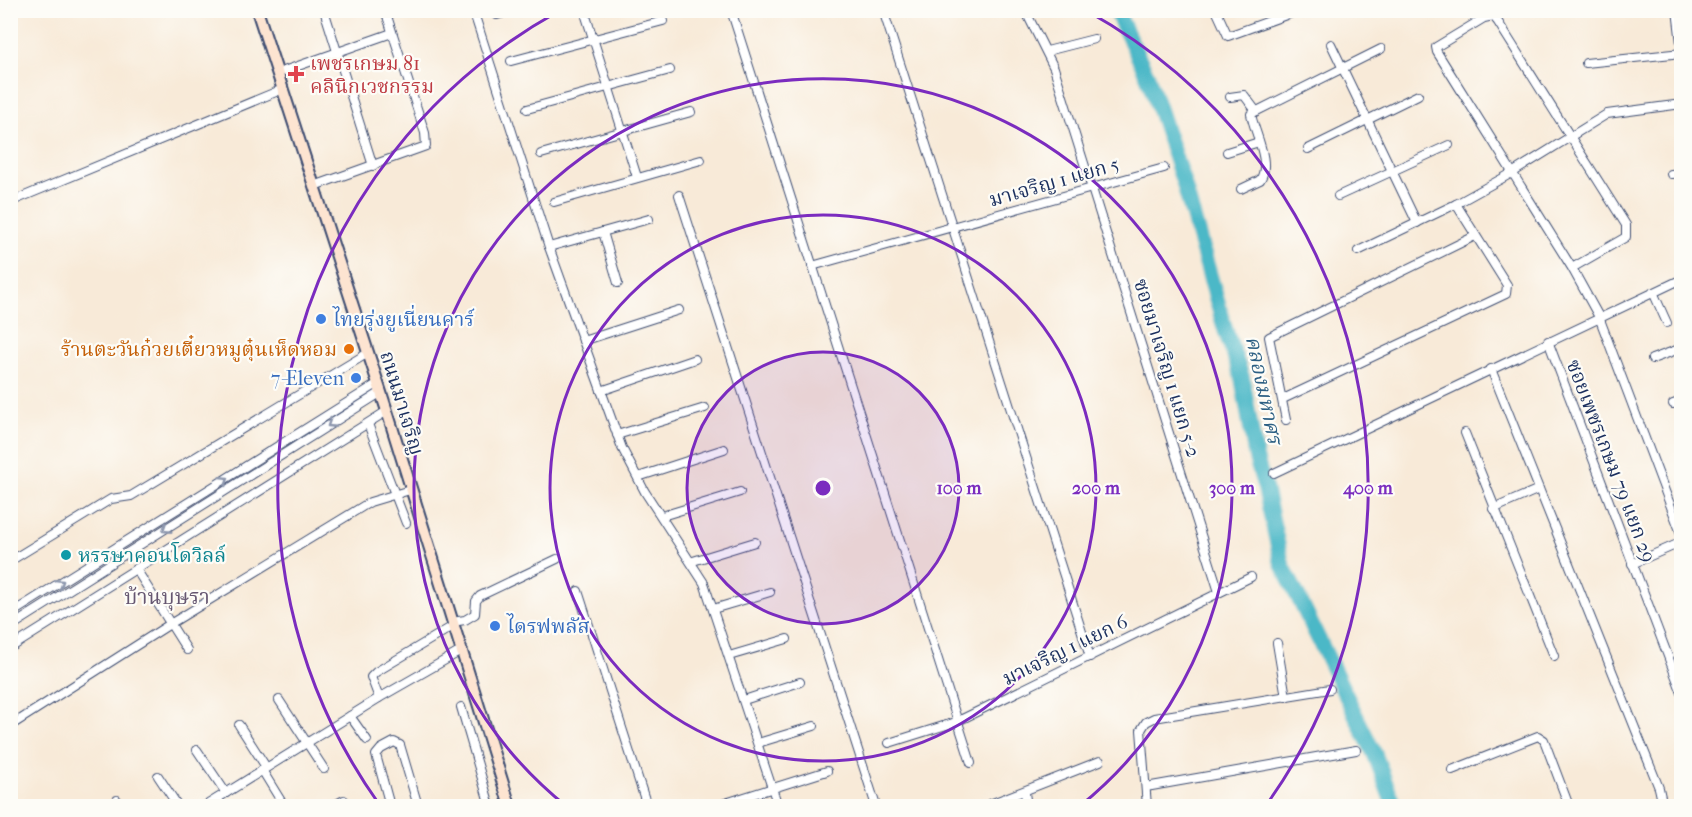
<svg xmlns="http://www.w3.org/2000/svg" width="1692" height="817" font-family="'IM FELL French Canon','Noto Serif Thai',serif">
  <style>
    .lines { fill: none; stroke-linecap: round; stroke-linejoin: round }
    .canal { stroke: #4cb8c7; stroke-width: 9 }
    .river { stroke: #4cb8c7; stroke-width: 16 }
    .street-casing { stroke: #3c4b70; stroke-width: 10 }
    .secondary-casing { stroke: #3c4b70; stroke-width: 14 }
    .street { stroke: #fff; stroke-width: 8 }
    .secondary { stroke: #fde4d1; stroke-width: 10 }
    .oneway { stroke: #8d97ae }
    .ring { fill: none; stroke: #7b2cbf; stroke-width: 3 }
    .health-dot { fill: #e0444e; stroke: #fdfcf7; stroke-width: 2 }
    .shop-dot { fill: #3f7fe0; stroke: #fdfcf7; stroke-width: 2 }
    .food-dot { fill: #e8710a; stroke: #fdfcf7; stroke-width: 2 }
    .culture-dot { fill: #0f9aa8; stroke: #fdfcf7; stroke-width: 2 }
    .labels { text-anchor: middle; dominant-baseline: central; stroke-width: 4.5; stroke-linejoin: round; paint-order: stroke }
    .health-label { font-size: 20px; fill: #be3a42; stroke: #fdfcf7; text-anchor: start }
    .street-label { font-size: 20px; fill: #1b2f5e; stroke: #fdfcf7 }
    .shop-label { font-size: 20px; fill: #366cbe; stroke: #fdfcf7; text-anchor: start }
    .food-label { font-size: 20px; fill: #c56008; stroke: #fdfcf7; text-anchor: end }
    .culture-label { font-size: 20px; fill: #0d838f; stroke: #fdfcf7; text-anchor: start }
    .water-label { font-size: 21px; font-style: italic; fill: #2c5f83; stroke: #fdfcf7 }
    .neighbourhood-label { font-size: 21px; fill: #665771; stroke: #fdfcf7 }
    .centre { fill: #7b2cbf; stroke: #fdfcf7; stroke-width: 3 }
    .ring-label { font-size: 18px; text-anchor: middle; font-weight: bold; fill: #7b2cbf; stroke: #fdfcf7; stroke-width: 4.5; stroke-linejoin: round; paint-order: stroke }
  </style>
  <rect width="100%" height="100%" fill="#fdfcf7"/>
  <filter id="ink" filterUnits="userSpaceOnUse"><feTurbulence type="fractalNoise" baseFrequency=".0167" numOctaves="2"/><feDisplacementMap in="SourceGraphic" scale="12" xChannelSelector="R" yChannelSelector="G"/><feConvolveMatrix kernelMatrix="1 2 1 2 8 2 1 2 1" color-interpolation-filters="sRGB"/></filter>
  <filter id="wash" filterUnits="userSpaceOnUse"><feTurbulence type="fractalNoise" baseFrequency=".008" numOctaves="4" result="noise"/><feDisplacementMap in="SourceGraphic" scale="24" xChannelSelector="R" yChannelSelector="G"/><feGaussianBlur stdDeviation="1.35" result="paint"/><feColorMatrix in="noise" values="0 0 0 0 0 0 0 0 0 0 0 0 0 0 0 0 0 1.4 0 .05"/><feComposite in="paint" operator="in"/></filter>
  <g filter="url(#wash)">
    <rect width="100%" height="100%" fill="#f8ead8"/>
    <g class="lines">
      <!-- canal -->
      <polyline class="canal" points="1115,10 1119,17 1130,10"/>
      <!-- river -->
      <polyline class="river" points="1119,17 1148,77 1184,184 1225,329 1242,377 1256,458 1265,488 1282,564 1375,755 1394,806"/>
    </g>
  </g>
  <g filter="url(#ink)">
    <g class="lines">
      <!-- street casing -->
      <g class="street-casing">
        <g id="street">
          <polyline points="324,10 373,166"/>
          <polyline points="473,10 549,247 622,448 645,492 704,583 778,806"/>
          <polyline points="584,10 637,177"/>
          <polyline points="731,10 971,763"/>
          <polyline points="883,10 1090,657"/>
          <polyline points="1025,10 1054,68 1219,592"/>
          <polyline points="1216,10 1228,36 1300,10"/>
          <polyline points="1677,10 1682,52"/>
          <polyline points="497,15 514,10"/>
          <polyline points="1331,44 1417,223"/>
          <polyline points="1047,51 1094,39"/>
          <polyline points="511,61 663,21"/>
          <polyline points="1586,63 1682,53"/>
          <polyline points="278,73 392,33"/>
          <polyline points="1230,97 1244,95 1256,111"/>
          <polyline points="527,109 670,70"/>
          <polyline points="1308,149 1418,95"/>
          <polyline points="1227,152 1259,142"/>
          <polyline points="541,154 691,112"/>
          <polyline points="1671,174 1682,173"/>
          <polyline points="314,186 426,146 425,133 385,10"/>
          <path d="M 1241,189 L 1260,180 C 1272,163 1254,132 1251,114 L 1381,49"/>
          <polyline points="679,195 876,806"/>
          <polyline points="1338,196 1449,145"/>
          <polyline points="10,202 283,89"/>
          <polyline points="554,202 701,160"/>
          <polyline points="603,232 618,283"/>
          <polyline points="549,247 649,219"/>
          <polyline points="1358,251 1456,204 1512,173 1607,114 1682,104"/>
          <polyline points="812,266 1164,168"/>
          <polyline points="1572,268 1626,237 1626,225 1498,22 1493,16 1484,18 1436,47 1437,52 1572,268 1599,317 1682,536"/>
          <polyline points="1653,292 1667,323"/>
          <polyline points="583,341 679,310"/>
          <polyline points="1548,341 1682,693"/>
          <polyline points="1652,359 1682,348"/>
          <polyline points="1491,369 1659,788 1663,806"/>
          <polyline points="601,391 695,359"/>
          <polyline points="1283,399 1506,294 1507,285 1456,204"/>
          <polyline points="1673,404 1682,401"/>
          <polyline points="1286,420 1269,337 1475,236"/>
          <polyline points="368,424 406,523"/>
          <polyline points="1465,433 1554,656"/>
          <polyline points="617,435 705,408"/>
          <polyline points="1274,473 1682,279"/>
          <polyline points="638,477 724,449"/>
          <polyline points="1493,509 1539,489"/>
          <polyline points="662,516 740,492"/>
          <polyline points="10,561 111,499 131,496 368,353"/>
          <polyline points="693,561 755,542"/>
          <polyline points="1632,564 1682,542"/>
          <polyline points="136,569 187,650"/>
          <polyline points="578,591 647,806"/>
          <polyline points="713,609 770,592"/>
          <polyline points="10,614 377,384"/>
          <polyline points="452,622 465,620 475,614 476,601 480,596 557,559"/>
          <polyline points="10,627 380,393"/>
          <polyline points="1277,643 1286,697"/>
          <polyline points="10,648 387,411"/>
          <polyline points="729,656 787,639"/>
          <polyline points="379,698 371,677 376,672 453,626"/>
          <polyline points="279,700 324,769"/>
          <polyline points="744,700 800,682"/>
          <polyline points="461,707 490,806"/>
          <polyline points="350,716 367,740"/>
          <polyline points="239,725 266,767"/>
          <polyline points="10,726 170,624 370,502 410,490"/>
          <polyline points="758,743 814,726"/>
          <polyline points="889,743 956,722 1251,577"/>
          <polyline points="197,750 226,793"/>
          <polyline points="262,770 281,801"/>
          <polyline points="1452,770 1538,736 1544,740 1569,806"/>
          <polyline points="158,776 178,806"/>
          <polyline points="1146,787 1356,750"/>
          <polyline points="1025,793 1027,806"/>
          <polyline points="217,799 222,806"/>
          <polyline points="117,800 121,806"/>
          <polyline points="205,806 379,698 461,651"/>
          <polyline points="333,806 344,800"/>
          <polyline points="390,806 376,755 381,749 394,742 400,745 418,806"/>
          <polyline points="716,806 827,771"/>
          <polyline points="985,806 1100,761"/>
          <polyline points="1147,806 1141,730 1146,722 1154,718 1330,689"/>
        </g>
      </g>
      <!-- secondary casing -->
      <g class="secondary-casing">
        <polyline id="secondary" points="257,10 387,411 510,806"/>
      </g>
      <!-- street -->
      <use href="#street" class="street"/>
      <!-- secondary -->
      <use href="#secondary" class="secondary"/>
    </g>
    <!-- one-way arrows -->
    <defs><path id="oneway-chevron" d="M-2-3.5L2.5 0L-2 3.5" fill="none" stroke-width="1.6" stroke-linecap="round" stroke-linejoin="round" transform="scale(1.5)"/></defs>
    <g class="oneway">
      <use href="#oneway-chevron" transform="translate(331 424) rotate(147)"/>
      <use href="#oneway-chevron" transform="translate(225 480) rotate(-32)"/>
      <use href="#oneway-chevron" transform="translate(166 529) rotate(147)"/>
      <use href="#oneway-chevron" transform="translate(60 583) rotate(-32)"/>
    </g>
  </g>
  <!-- distance rings -->
  <circle cx="823" cy="488" r="136" fill="#7b2cbf" fill-opacity=".12"/>
  <g class="ring">
    <circle cx="823" cy="488" r="136"/>
    <circle cx="823" cy="488" r="273"/>
    <path d="M566 806A409 409 0 1 1 1080 806"/>
    <path d="M379 804A545 545 0 0 1 559 11M1087 11A545 545 0 0 1 1267 804"/>
  </g>
  <!-- markers -->
  <path class="health-dot" d="M293 65h6v6h6v6h-6v6h-6v-6h-6v-6h6z"/>
  <g class="shop-dot">
    <circle cx="321" cy="319" r="6"/>
    <circle cx="356" cy="378" r="6"/>
    <circle cx="495" cy="626" r="6"/>
  </g>
  <circle class="food-dot" cx="349" cy="349" r="6"/>
  <circle class="culture-dot" cx="66" cy="555" r="6"/>
  <g class="labels">
    <!-- health labels -->
    <g class="health-label">
      <text x="310" y="63">เพชรเกษม 81<tspan x="310" dy="23">คลินิกเวชกรรม</tspan></text>
    </g>
    <!-- street labels -->
    <g class="street-label">
      <text transform="translate(1054 182) rotate(-16)">มาเจริญ 1 แยก 5</text>
      <text transform="translate(1167 368) rotate(73)">ซอยมาเจริญ 1 แยก 5-2</text>
      <text transform="translate(402 403) rotate(73)">ถนนมาเจริญ</text>
      <text transform="translate(1611 461) rotate(69)">ซอยเพชรเกษม 79 แยก 29</text>
      <text transform="translate(1065 650) rotate(-26)">มาเจริญ 1 แยก 6</text>
    </g>
    <!-- shop labels -->
    <g class="shop-label">
      <text x="333" y="319">ไทยรุ่งยูเนี่ยนคาร์</text>
      <text x="344" y="378" text-anchor="end">7-Eleven</text>
      <text x="507" y="626">ไดรฟพลัส</text>
    </g>
    <!-- food labels -->
    <g class="food-label">
      <text x="337" y="349">ร้านตะวันก๋วยเตี๋ยวหมูตุ๋นเห็ดหอม</text>
    </g>
    <!-- culture labels -->
    <g class="culture-label">
      <text x="78" y="555">หรรษาคอนโดวิลล์</text>
    </g>
    <!-- water labels -->
    <g class="water-label">
      <text transform="translate(1264 390) rotate(78)">คลองมหาศร</text>
    </g>
    <!-- neighbourhood labels -->
    <g class="neighbourhood-label">
      <text x="167" y="597">บ้านบุษรา</text>
    </g>
  </g>
  <circle cx="823" cy="488" r="9" class="centre"/>
  <g class="ring-label">
    <text x="959" y="494">100 m</text>
    <text x="1096" y="494">200 m</text>
    <text x="1232" y="494">300 m</text>
    <text x="1368" y="494">400 m</text>
  </g>
  <!-- margin -->
  <rect width="1692" height="817" fill="none" stroke="#fdfcf7" stroke-width="36"/>
</svg>
